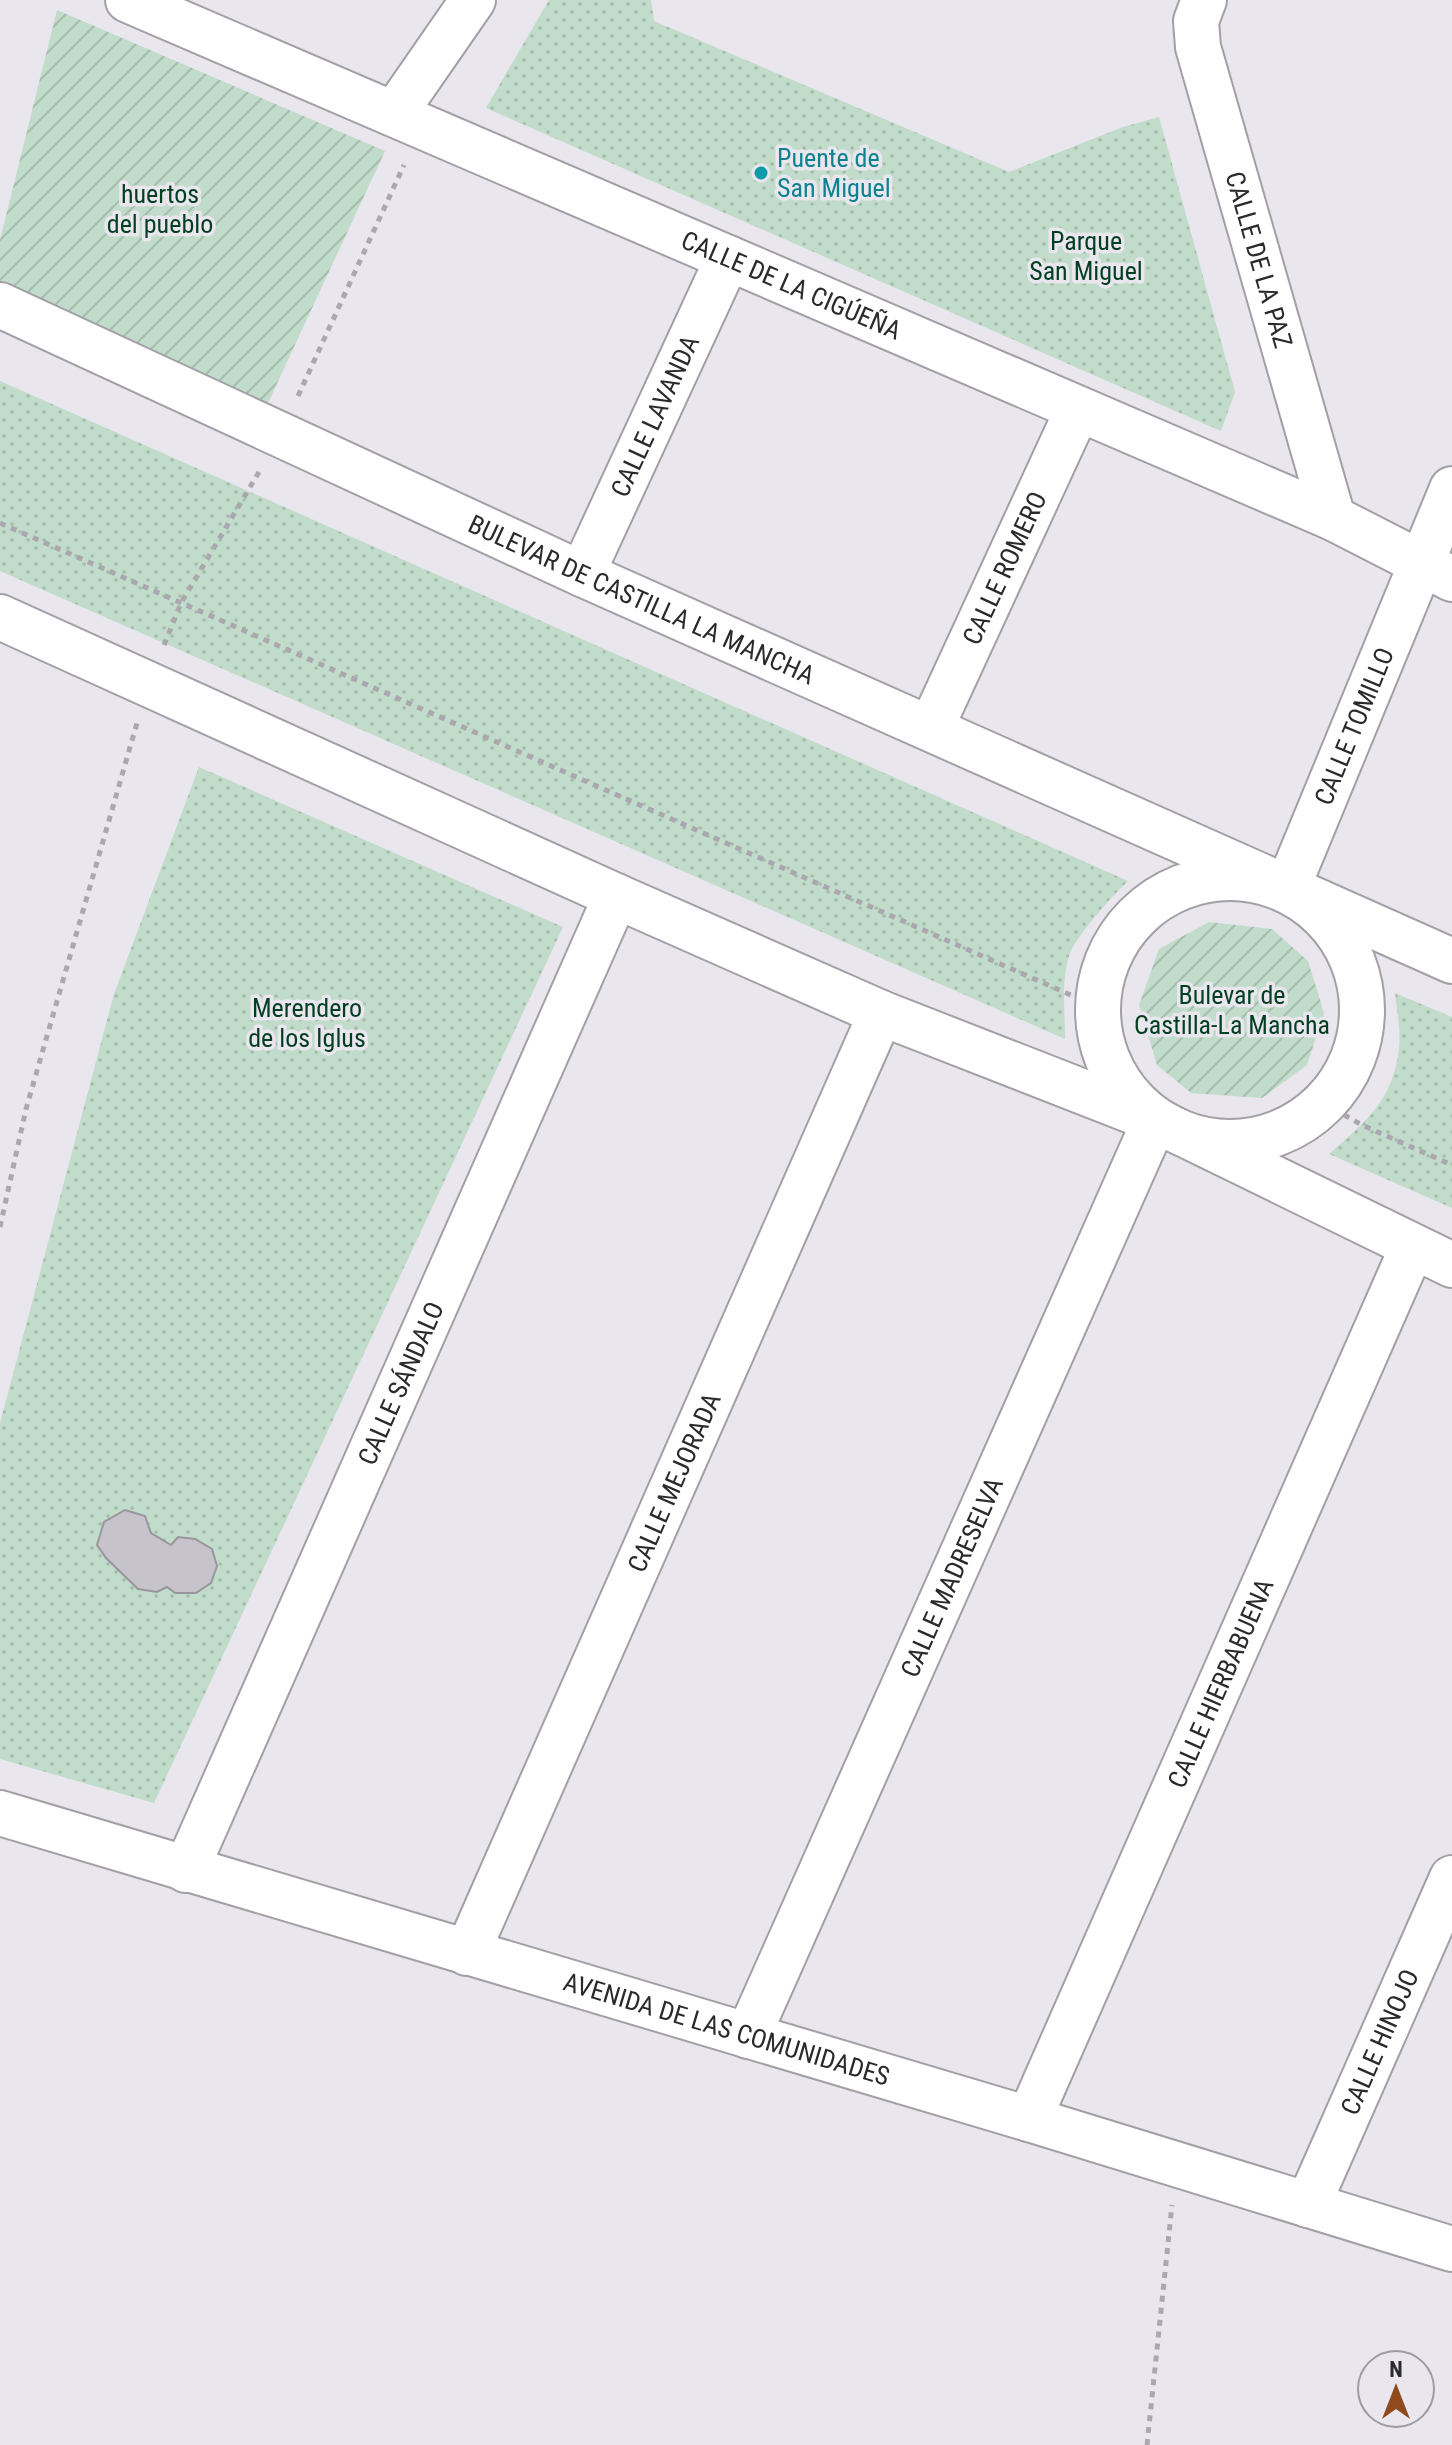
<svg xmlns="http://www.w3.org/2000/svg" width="1452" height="2445" font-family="'Roboto Condensed',sans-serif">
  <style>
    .grass { fill: url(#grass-dots) }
    .garden { fill: url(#garden-furrows) }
    .building { fill: #c6c3ca; stroke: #99969d; stroke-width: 2 }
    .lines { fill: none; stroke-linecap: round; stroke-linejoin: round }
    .minor-casing { stroke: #a29fa6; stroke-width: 48 }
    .path { stroke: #aaa8ae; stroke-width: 5; stroke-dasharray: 6 6; stroke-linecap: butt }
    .minor { stroke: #fff; stroke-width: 44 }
    .culture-dot { fill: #0f9aa8; stroke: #e9e6ed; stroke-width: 3 }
    .labels { text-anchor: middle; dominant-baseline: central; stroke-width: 7; stroke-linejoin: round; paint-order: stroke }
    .culture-label { font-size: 26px; fill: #0d838f; stroke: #e9e6ed; text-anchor: start }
    .park-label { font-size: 26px; fill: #003f21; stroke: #e9e6ed }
    .street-label { font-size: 26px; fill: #2a292c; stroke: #e9e6ed }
  </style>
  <defs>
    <pattern id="grass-dots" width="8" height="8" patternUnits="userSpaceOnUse" patternTransform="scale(2)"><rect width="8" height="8" fill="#c1dcca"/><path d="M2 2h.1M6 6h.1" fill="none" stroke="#a6bdae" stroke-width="1.8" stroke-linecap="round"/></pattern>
    <pattern id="garden-furrows" width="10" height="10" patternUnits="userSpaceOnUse" patternTransform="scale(2)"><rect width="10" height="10" fill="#c1dcca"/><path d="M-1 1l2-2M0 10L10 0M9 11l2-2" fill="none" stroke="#a6bdae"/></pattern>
  </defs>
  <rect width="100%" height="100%" fill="#e9e6ed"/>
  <!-- grass -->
  <g class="grass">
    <polygon points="549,0 651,0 654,21 1009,172 1123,127 1159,117 1235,392 1221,431 486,108"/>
    <path d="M 0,381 L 1128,881 C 1113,895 1074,938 1069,956 C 1061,982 1065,1013 1065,1039 L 0,571 Z"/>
    <polygon points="199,767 563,927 154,1803 0,1759 0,1423 114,994"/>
    <path d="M 1395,993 L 1452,1017 L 1452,1208 L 1329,1154 C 1365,1122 1393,1101 1399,1049 C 1401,1031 1397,1011 1395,993 Z"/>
  </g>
  <!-- garden -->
  <g class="garden">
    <polygon points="57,10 385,151 267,405 0,298 0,240"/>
    <polygon points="1209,922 1272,929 1308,961 1324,1013 1307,1065 1262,1098 1191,1093 1157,1065 1139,1005 1159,949"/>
  </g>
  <!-- building -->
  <polygon class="building" points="125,1510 145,1516 151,1533 171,1545 178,1537 195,1539 212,1549 217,1566 211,1583 196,1593 175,1593 167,1587 157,1592 138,1589 106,1558 97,1545 104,1522"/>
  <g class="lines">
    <!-- minor casing -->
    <g class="minor-casing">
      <g id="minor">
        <path id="s1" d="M 128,0 L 1333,518 L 1452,579"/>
        <path id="s2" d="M 1204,0 L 1196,21 L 1198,47 L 1333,518"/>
        <polyline points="394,114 473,0"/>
        <path id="s3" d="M 0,305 L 582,574 L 1452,961"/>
        <path id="s4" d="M 582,574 L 728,258"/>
        <polyline points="0,617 616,896 881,1013 1155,1120 1452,1265"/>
        <path id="s5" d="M 931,728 L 1078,409"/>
        <circle cx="1230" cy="1010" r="132"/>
        <path id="s6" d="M 1287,889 L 1452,489"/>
        <path id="s7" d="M 0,1813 L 1029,2119 L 1452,2249"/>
        <path id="s8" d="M 186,1870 L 616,896"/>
        <path id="s9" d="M 467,1953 L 881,1013"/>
        <path id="s10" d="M 748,2036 L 1155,1120"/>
        <path id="s11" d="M 1029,2119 L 1412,1248"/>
        <path id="s12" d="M 1308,2205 L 1452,1878"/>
      </g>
    </g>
    <!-- path -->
    <g class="path">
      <polyline points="298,396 404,165"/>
      <polyline points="0,523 1098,1007"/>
      <polyline points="164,645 181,603 259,472"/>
      <polyline points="1323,1103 1362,1125 1452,1165"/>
      <polyline points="0,1227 26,1109 137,723"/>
      <polyline points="1147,2445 1172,2205"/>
    </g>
    <!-- minor -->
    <use href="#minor" class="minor"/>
  </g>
  <!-- markers -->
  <circle class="culture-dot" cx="761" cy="173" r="8"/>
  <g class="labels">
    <!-- culture labels -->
    <g class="culture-label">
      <text x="777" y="158">Puente de<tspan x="777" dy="30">San Miguel</tspan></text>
    </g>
    <!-- park labels -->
    <g class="park-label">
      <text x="160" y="194">huertos<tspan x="160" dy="30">del pueblo</tspan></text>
      <text x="1086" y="241">Parque<tspan x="1086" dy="30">San Miguel</tspan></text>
      <text x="1232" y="995">Bulevar de<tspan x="1232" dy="30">Castilla-La Mancha</tspan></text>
      <text x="307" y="1008">Merendero<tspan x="307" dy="30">de los Iglus</tspan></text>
    </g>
    <!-- street labels -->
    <g class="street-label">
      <text stroke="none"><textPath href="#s2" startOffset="270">CALLE DE LA PAZ</textPath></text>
      <text stroke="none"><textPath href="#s1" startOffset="722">CALLE DE LA CIGÚEÑA</textPath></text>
      <text stroke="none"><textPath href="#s4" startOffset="174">CALLE LAVANDA</textPath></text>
      <text stroke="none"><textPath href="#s5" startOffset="176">CALLE ROMERO</textPath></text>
      <text stroke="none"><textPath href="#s3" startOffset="706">BULEVAR DE CASTILLA LA MANCHA</textPath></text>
      <text stroke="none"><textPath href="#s6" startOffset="176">CALLE TOMILLO</textPath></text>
      <text stroke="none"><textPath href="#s8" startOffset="532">CALLE SÁNDALO</textPath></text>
      <text stroke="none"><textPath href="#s9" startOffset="514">CALLE MEJORADA</textPath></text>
      <text stroke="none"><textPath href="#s10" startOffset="502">CALLE MADRESELVA</textPath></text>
      <text stroke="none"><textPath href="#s11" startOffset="476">CALLE HIERBABUENA</textPath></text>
      <text stroke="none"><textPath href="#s7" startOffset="758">AVENIDA DE LAS COMUNIDADES</textPath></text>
      <text stroke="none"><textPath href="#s12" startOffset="178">CALLE HINOJO</textPath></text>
    </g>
  </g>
  <!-- north arrow -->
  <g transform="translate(1396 2389)"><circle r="38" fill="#e9e6ed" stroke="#9d9aa0" stroke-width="2"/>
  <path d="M0-6L14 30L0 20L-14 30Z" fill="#8f4b1e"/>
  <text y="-12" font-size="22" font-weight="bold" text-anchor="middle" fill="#2a292c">N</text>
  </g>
</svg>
